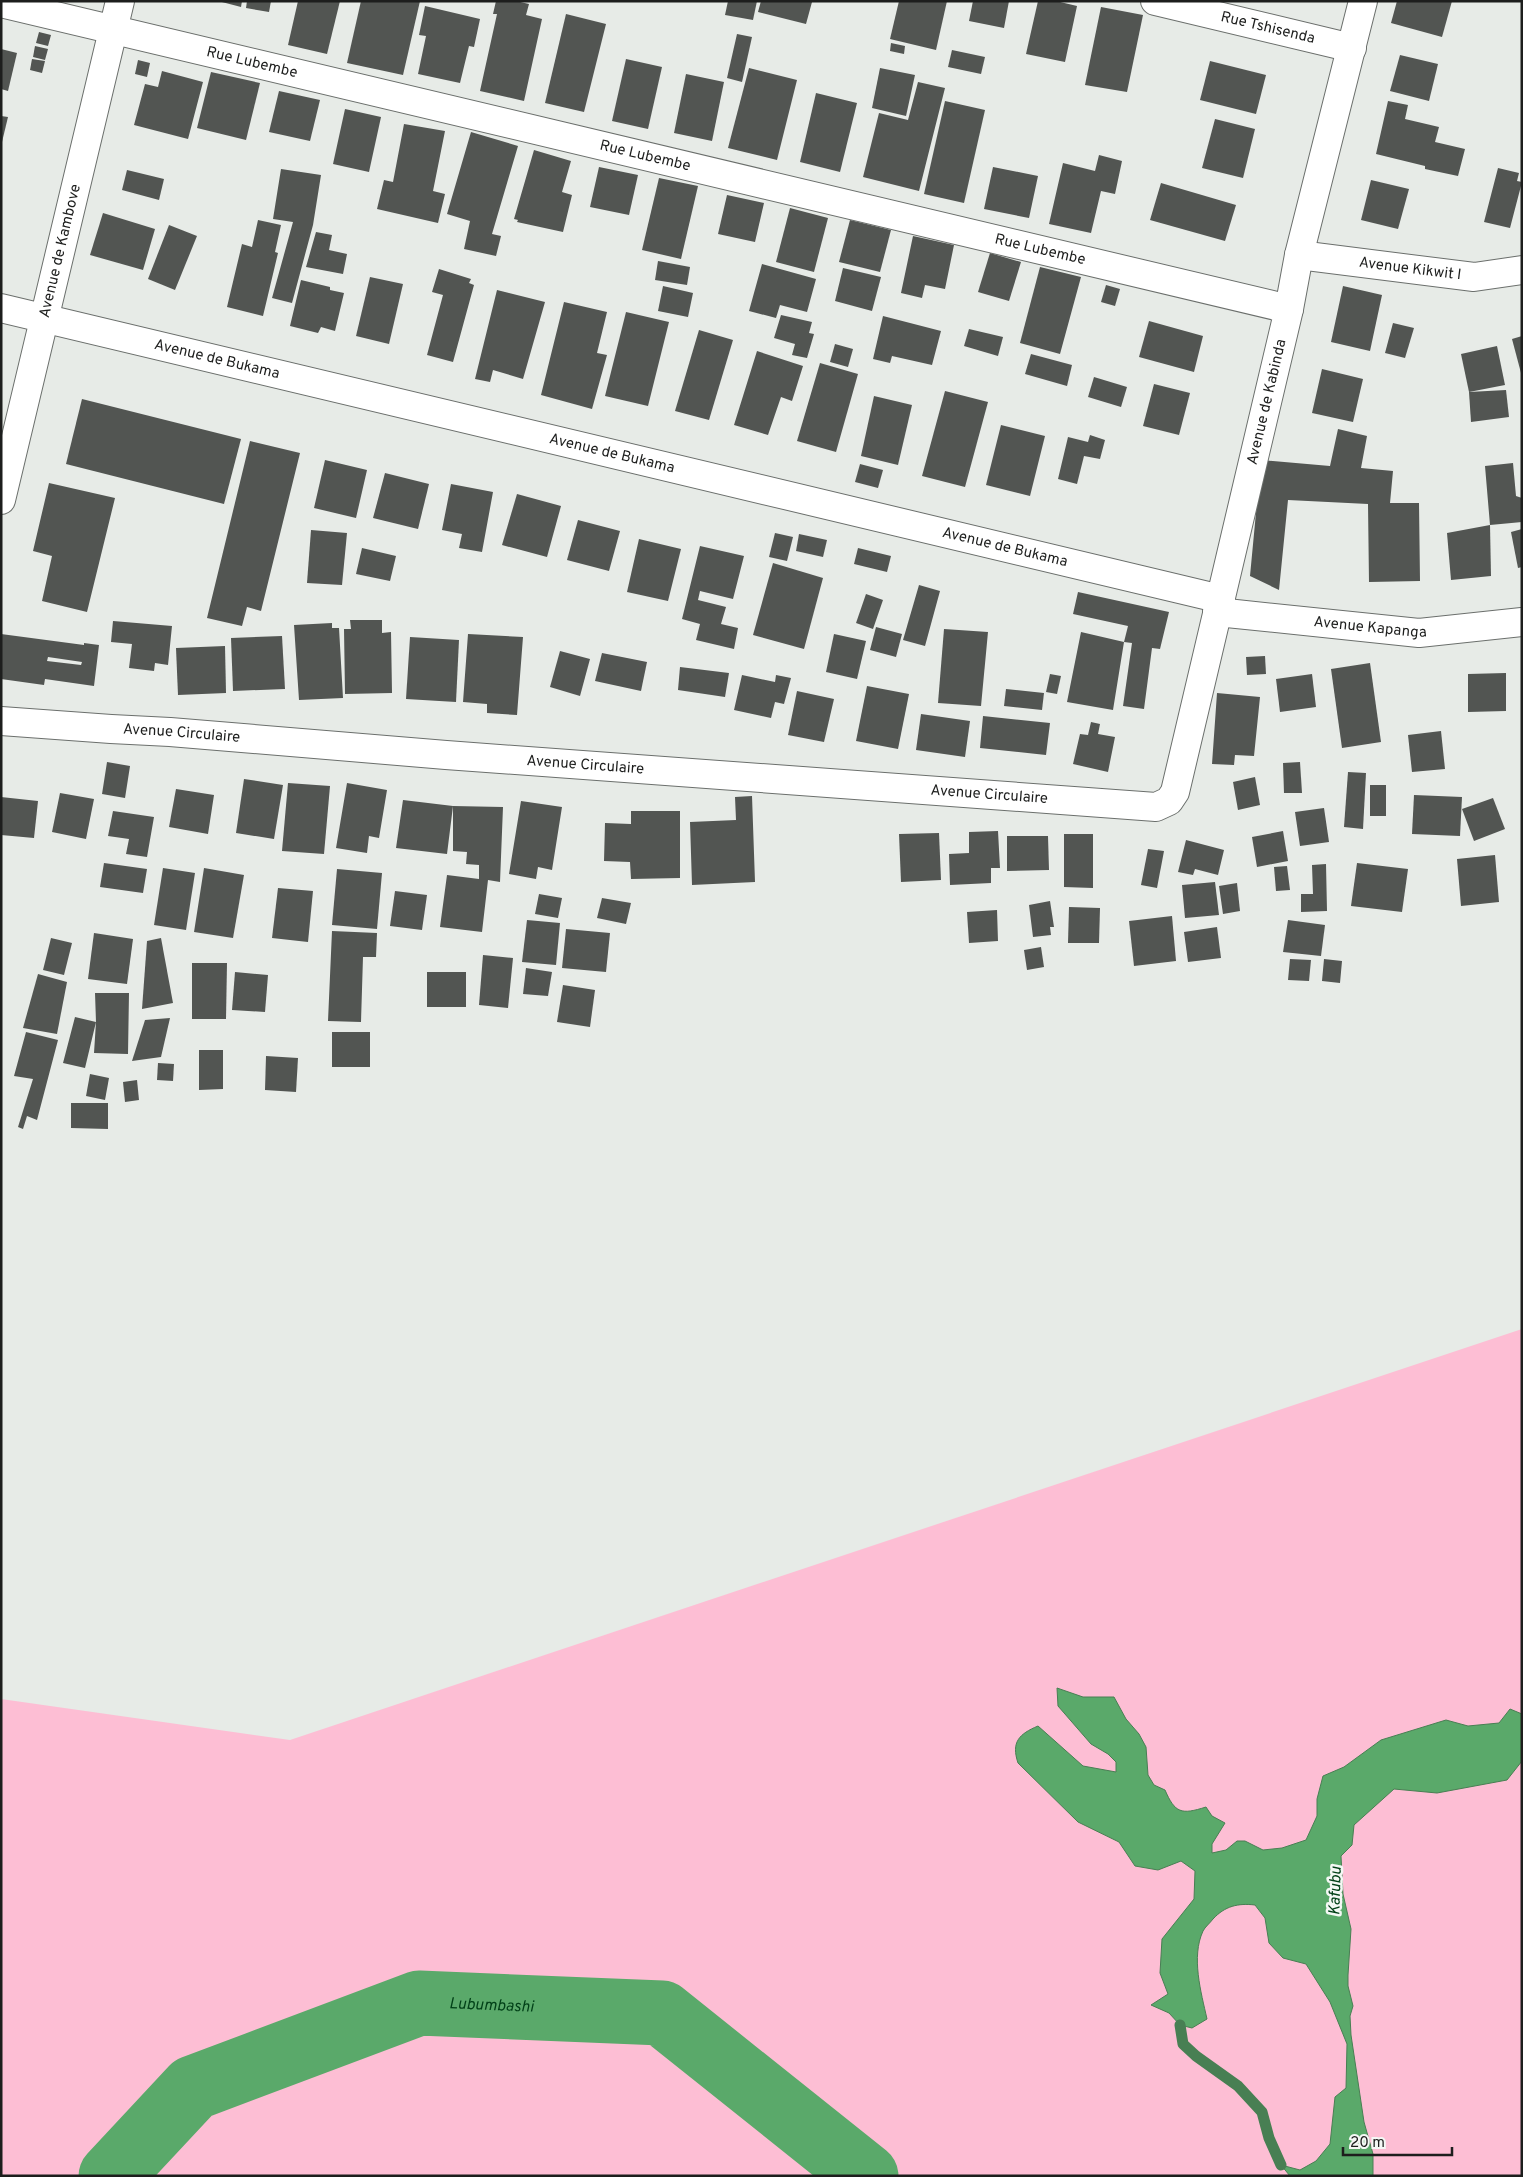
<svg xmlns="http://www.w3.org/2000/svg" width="1523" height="2177" font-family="Overpass,sans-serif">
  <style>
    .green { fill: #fdbed4 }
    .water { fill: #5aa96a; stroke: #487f53 }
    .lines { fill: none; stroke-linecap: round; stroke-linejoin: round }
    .stream { stroke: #487f53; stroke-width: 11 }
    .river { stroke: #5aa96a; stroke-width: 65 }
    .building { fill: #525552; fill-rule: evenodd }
    .street-casing { stroke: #6b6f6c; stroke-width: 30 }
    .street { stroke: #fff; stroke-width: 28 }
    .labels { text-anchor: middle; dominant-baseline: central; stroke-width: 5; stroke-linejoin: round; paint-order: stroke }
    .street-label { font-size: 15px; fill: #1d1e1d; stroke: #f4f8f5 }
    .water-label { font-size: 16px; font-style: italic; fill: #024118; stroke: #f4f8f5 }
  </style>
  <rect width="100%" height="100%" fill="#e7ebe7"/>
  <!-- green -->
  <polygon class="green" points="1522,1329 1522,2176 1,2176 1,1699 290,1740"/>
  <!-- water -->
  <path class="water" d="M 1057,1688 L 1083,1697 L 1114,1697 L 1126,1719 L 1139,1734 L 1146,1747 L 1148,1775 L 1154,1785 L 1165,1790 C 1175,1813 1181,1815 1206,1807 L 1212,1816 L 1225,1823 L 1212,1844 L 1212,1853 L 1226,1850 L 1237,1841 L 1245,1841 L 1263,1850 L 1282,1848 L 1306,1840 L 1317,1816 L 1317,1799 L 1323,1776 L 1344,1767 L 1381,1740 L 1446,1720 L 1468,1726 L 1499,1723 L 1510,1709 L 1522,1714 L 1522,1761 L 1507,1780 L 1437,1793 L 1394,1789 L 1354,1825 L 1352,1845 L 1341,1856 L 1343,1894 L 1351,1929 L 1348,1975 L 1348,1986 L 1353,2006 L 1350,2016 L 1351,2035 L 1364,2122 L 1373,2154 L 1373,2176 L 1290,2176 L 1281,2165 L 1300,2170 L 1316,2161 L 1330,2144 L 1335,2097 L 1346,2088 L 1347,2044 L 1330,2002 L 1306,1964 L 1283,1958 L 1269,1943 L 1265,1918 L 1255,1905 C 1238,1903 1225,1906 1213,1919 C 1210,1923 1205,1927 1203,1931 C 1191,1957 1201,1992 1207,2019 L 1192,2028 L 1180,2025 L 1169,2013 L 1151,2005 L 1168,1994 L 1160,1973 L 1162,1939 L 1194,1899 L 1195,1871 L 1181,1861 L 1158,1870 L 1135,1866 L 1119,1842 L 1078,1822 L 1018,1763 C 1011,1742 1019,1734 1038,1726 L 1083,1766 L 1116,1772 L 1116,1762 L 1108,1754 L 1091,1744 L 1058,1706 Z"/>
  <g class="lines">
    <!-- stream -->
    <polyline class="stream" points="1180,2025 1183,2044 1196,2056 1238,2086 1262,2112 1269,2138 1281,2165"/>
    <!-- river -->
    <path class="river" id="s1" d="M 111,2176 L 193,2088 L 419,2003 L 662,2013 L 866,2176"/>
  </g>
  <!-- building -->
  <g class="building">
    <polygon points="218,1 242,1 241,7"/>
    <polygon points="247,1 271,1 269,12 246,8"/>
    <polygon points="298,1 340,1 327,54 288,45"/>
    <polygon points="361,1 420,1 403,75 347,63"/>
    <polygon points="496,1 516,1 529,4 526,15 542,19 524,101 480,91 497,14 493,14"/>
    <polygon points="728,1 757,1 753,20 725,15"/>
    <polygon points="761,1 809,1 812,2 806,24 758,12"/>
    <polygon points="899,1 947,1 936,50 890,39"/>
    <polygon points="973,1 1009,1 1004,28 969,21"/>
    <polygon points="1038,1 1056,1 1077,6 1065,62 1026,54"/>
    <polygon points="1397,1 1452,1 1442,37 1391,23"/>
    <polygon points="425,6 480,19 474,47 469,46 460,83 418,74 426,36 419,35"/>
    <polygon points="1101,7 1143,15 1127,92 1085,85"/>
    <polygon points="566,14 606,24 584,112 545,103"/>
    <polygon points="39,32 51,35 48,46 36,43"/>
    <polygon points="737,34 752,37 742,82 727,78"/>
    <polygon points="891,43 905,46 904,54 890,51"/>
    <polygon points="35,46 48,49 45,60 33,57"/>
    <polygon points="1,49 17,53 8,91 1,89"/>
    <polygon points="952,50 985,57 981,74 948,67"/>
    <polygon points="1400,55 1438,64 1429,101 1390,91"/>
    <polygon points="32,59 45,61 42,73 30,70"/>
    <polygon points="626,59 662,67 648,129 612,121"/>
    <polygon points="138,60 150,63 147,77 135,74"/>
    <polygon points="1210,61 1266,75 1256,114 1200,100"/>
    <polygon points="749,68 797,80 777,160 728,148"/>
    <polygon points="880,68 915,75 906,116 872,108"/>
    <polygon points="162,71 203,82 188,139 134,125 145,84 158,87"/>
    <polygon points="211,72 260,83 246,140 197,128"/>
    <polygon points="686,74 724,82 712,141 674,133"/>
    <polygon points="918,82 945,88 919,191 863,177 879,113 908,120"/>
    <polygon points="279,91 320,100 310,141 269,132"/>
    <polygon points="816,93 857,103 840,172 800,162"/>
    <polygon points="945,101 985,110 964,203 924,194"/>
    <polygon points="1388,101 1408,105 1405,119 1439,127 1435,142 1465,149 1458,176 1425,169 1425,166 1376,154"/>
    <polygon points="345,109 381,117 369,172 333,164"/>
    <polygon points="1,116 8,117 2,142 1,142"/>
    <polygon points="1215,119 1255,129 1243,178 1202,168"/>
    <polygon points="404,124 445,131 433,191 445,194 438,223 377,209 384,180 393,182"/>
    <polygon points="471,132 518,146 492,234 501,236 496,256 464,249 470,221 447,214"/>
    <polygon points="534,150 571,161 562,192 572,195 563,232 517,222 518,220 514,219"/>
    <polygon points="1099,155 1122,161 1115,194 1101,191 1091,233 1049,224 1063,163 1095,171"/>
    <polygon points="599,167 638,175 629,215 590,207"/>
    <polygon points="993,167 1038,176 1029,218 984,209"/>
    <polygon points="1498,168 1519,173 1517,181 1522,182 1510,228 1484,222"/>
    <polygon points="281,169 321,175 313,225 292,303 272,298 293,222 273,219"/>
    <polygon points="127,170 164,179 159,200 122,190"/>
    <polygon points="659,178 698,186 681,259 642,250"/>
    <polygon points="1371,180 1409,189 1398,229 1361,220"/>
    <polygon points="1161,183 1236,205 1225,241 1150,220"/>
    <polygon points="727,195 764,203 755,242 718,234"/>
    <polygon points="790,208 828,218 814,272 776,262"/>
    <polygon points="103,213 155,229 143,270 90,255"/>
    <polygon points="258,220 281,225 275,252 278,253 263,316 227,307 242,244 252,247"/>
    <polygon points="850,220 891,230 880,272 839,262"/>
    <polygon points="169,225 197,236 175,290 148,279"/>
    <polygon points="316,232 332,235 329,250 347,254 343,274 306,267"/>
    <polygon points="913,236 954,245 945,289 925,285 922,298 901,293"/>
    <polygon points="990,253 1021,262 1009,301 978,292"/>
    <polygon points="658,261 690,267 687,285 655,280"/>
    <polygon points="762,264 816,279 807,312 780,305 776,318 749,311"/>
    <polygon points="1040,267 1081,277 1060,354 1020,343"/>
    <polygon points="843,268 881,277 872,311 835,301"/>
    <polygon points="439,269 471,279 469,283 474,285 453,362 427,355 443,295 432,292"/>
    <polygon points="370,277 403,284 389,344 356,336"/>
    <polygon points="301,280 330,287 330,290 344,293 335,331 321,327 318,333 290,326"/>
    <polygon points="1106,285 1120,289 1115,306 1101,302"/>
    <polygon points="663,286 693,293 688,317 658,311"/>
    <polygon points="1343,286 1382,295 1370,351 1331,342"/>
    <polygon points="497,290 545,302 523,379 493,370 490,382 475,379"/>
    <polygon points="564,302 607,312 597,353 607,355 592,409 541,395"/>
    <polygon points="626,312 669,322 648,406 605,396"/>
    <polygon points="781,315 812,322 809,333 814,334 807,358 792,355 795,344 774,338"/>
    <polygon points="883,316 941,331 932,365 892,356 890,363 873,359"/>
    <polygon points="1149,321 1203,336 1194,372 1139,357"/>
    <polygon points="1393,323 1414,328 1405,358 1385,353"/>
    <polygon points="969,329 1003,337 998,356 964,346"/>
    <polygon points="699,330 733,340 709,420 675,411"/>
    <polygon points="1522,336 1522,373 1521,373 1512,339"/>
    <polygon points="835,344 853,349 848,367 830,362"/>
    <polygon points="1497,346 1505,385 1469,392 1461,354"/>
    <polygon points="757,351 803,366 792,401 781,397 768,435 734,425"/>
    <polygon points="1031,354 1072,365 1067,386 1025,374"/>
    <polygon points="820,363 858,374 836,452 797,441"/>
    <polygon points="1322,369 1363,379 1353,422 1312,413"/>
    <polygon points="1094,377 1127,387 1121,407 1088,397"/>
    <polygon points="1154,384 1190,393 1179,435 1143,426"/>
    <polygon points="1506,390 1509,417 1471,422 1469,392"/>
    <polygon points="945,391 988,402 965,487 922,476"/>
    <polygon points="874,396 912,405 898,465 861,456"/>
    <polygon points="82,399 241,439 224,504 66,464"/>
    <polygon points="1001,425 1045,436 1030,496 986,485"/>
    <polygon points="1338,429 1367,436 1361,468 1393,471 1390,503 1419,503 1420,581 1369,582 1368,504 1288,500 1279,590 1250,576 1261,460 1330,466"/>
    <polygon points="1090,435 1105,440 1100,459 1084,456 1077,484 1058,479 1068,437 1088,442"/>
    <polygon points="250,441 300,453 261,611 247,607 242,626 207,618"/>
    <polygon points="325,460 367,470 356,518 314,508"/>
    <polygon points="1513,463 1516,496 1522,498 1522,522 1490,525 1485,466"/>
    <polygon points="860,464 883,470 878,488 855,482"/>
    <polygon points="385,473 429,484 418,529 373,518"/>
    <polygon points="49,483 115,498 87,612 42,601 52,556 33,551"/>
    <polygon points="451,484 493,492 482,552 459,548 462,534 442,530"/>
    <polygon points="517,494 561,506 547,557 502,545"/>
    <polygon points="578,520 620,531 609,571 567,560"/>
    <polygon points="1490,525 1491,576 1451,580 1447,533"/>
    <polygon points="1522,529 1522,567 1518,568 1511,532"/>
    <polygon points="311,530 347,533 342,585 307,583"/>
    <polygon points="775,533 793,537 787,561 769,557"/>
    <polygon points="799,534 827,540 823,557 796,551"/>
    <polygon points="639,539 681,549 668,601 627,592"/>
    <polygon points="700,546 744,556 733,599 700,591 698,600 726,607 721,624 738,628 734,649 696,640 700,624 682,619"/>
    <polygon points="362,548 396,556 390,581 356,574"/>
    <polygon points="858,548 891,556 887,572 854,564"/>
    <polygon points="773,563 823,578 804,649 753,635"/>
    <polygon points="919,585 940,591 925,646 903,640"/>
    <polygon points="1078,592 1169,612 1160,649 1152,648 1144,709 1123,706 1132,643 1124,642 1113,710 1067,702 1081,632 1124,642 1128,626 1073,614"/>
    <polygon points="866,594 883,600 873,629 856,623"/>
    <polygon points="350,620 382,620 382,633 391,632 392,693 345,694 344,629 351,629"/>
    <polygon points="113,621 172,626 168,665 155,663 154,671 129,668 132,644 111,642"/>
    <polygon points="332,623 332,628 339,628 343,698 299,700 294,625"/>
    <polygon points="876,627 902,634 896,657 870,650"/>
    <polygon points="944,629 988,632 981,706 938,703"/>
    <path d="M 1,634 L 84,645 L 84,643 L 99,645 L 94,686 L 45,679 L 44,685 L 1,679 ZM 48,657 L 82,662 L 81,665 L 47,661 Z"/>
    <polygon points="468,634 523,637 517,715 487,713 487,704 463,702"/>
    <polygon points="834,634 866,641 857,679 826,672"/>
    <polygon points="282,636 285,689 233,691 231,638"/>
    <polygon points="410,637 459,640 456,702 406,699"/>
    <polygon points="225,646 226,693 178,695 176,648"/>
    <polygon points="560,651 590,659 580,696 550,687"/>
    <polygon points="602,653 647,662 641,691 595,681"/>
    <polygon points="1265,656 1266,674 1247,675 1246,657"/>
    <polygon points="1370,663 1381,742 1342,748 1331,669"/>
    <polygon points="680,667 729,673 725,697 678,690"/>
    <polygon points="1506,673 1506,711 1468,712 1468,674"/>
    <polygon points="1050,674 1061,676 1057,694 1046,692"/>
    <polygon points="1312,674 1316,707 1280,712 1276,679"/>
    <polygon points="742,675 775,682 776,675 791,678 784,704 775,702 771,718 734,710"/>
    <polygon points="867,686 909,694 898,749 856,741"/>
    <polygon points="1006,689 1044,693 1042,710 1004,706"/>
    <polygon points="797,691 834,699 824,742 788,735"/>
    <polygon points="1217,693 1260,697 1254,756 1235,755 1234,765 1212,764"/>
    <polygon points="921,714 970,721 965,757 916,750"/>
    <polygon points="983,716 1050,723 1046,755 980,748"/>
    <polygon points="1091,722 1100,724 1098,734 1115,737 1108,772 1073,764 1080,734 1088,735"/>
    <polygon points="1441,731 1445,769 1412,772 1408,735"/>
    <polygon points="107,762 130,766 125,798 102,794"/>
    <polygon points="1300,762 1302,793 1284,793 1283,763"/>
    <polygon points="1348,772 1366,773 1363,829 1344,827"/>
    <polygon points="1255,777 1260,805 1238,810 1233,782"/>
    <polygon points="244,779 283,785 274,839 236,833"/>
    <polygon points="288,783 330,786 324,854 282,851"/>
    <polygon points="347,783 387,790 379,838 369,836 367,853 336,848"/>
    <rect x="1370" y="785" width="16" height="31"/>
    <polygon points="176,789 214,795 208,834 169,827"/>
    <polygon points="60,793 94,799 86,839 52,832"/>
    <polygon points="1414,795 1462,797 1460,836 1412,834"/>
    <polygon points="752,796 755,882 692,885 690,822 736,820 735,797"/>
    <polygon points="1,797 38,801 34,838 1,835"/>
    <polygon points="1493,798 1505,829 1474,841 1462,809"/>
    <polygon points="403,800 453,806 447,854 396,848"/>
    <polygon points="521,801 562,807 552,870 538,867 536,879 509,874"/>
    <polygon points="453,806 503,807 500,882 488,880 482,932 440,927 447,875 479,879 479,865 466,864 467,852 453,851"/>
    <polygon points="1324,808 1329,842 1300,846 1295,812"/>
    <polygon points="113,811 154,817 147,857 126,854 129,839 108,836"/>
    <polygon points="631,811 680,811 680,878 631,879 630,862 604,861 605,823 631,824"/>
    <polygon points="998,831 1000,868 991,868 991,883 950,885 949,854 969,853 969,832"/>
    <polygon points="1283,831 1288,861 1257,867 1252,837"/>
    <polygon points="939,833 941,880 901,882 899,834"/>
    <polygon points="1064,834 1093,834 1093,888 1064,887"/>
    <polygon points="1007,836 1048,836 1049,870 1007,871"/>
    <polygon points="1186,840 1224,850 1218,875 1195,869 1193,875 1178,872"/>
    <polygon points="1148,849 1164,851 1157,888 1141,885"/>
    <polygon points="1495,855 1499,902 1461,906 1457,859"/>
    <polygon points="104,863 147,869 143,893 100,887"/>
    <polygon points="1357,863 1408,869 1402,912 1351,906"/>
    <polygon points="1326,864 1327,911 1301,912 1301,894 1313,894 1312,865"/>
    <polygon points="1287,866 1290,890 1276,891 1274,867"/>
    <polygon points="163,868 195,873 186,930 154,925"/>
    <polygon points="204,868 244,875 233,938 194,932"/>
    <polygon points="337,869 382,873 377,929 332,925"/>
    <polygon points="1215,882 1219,915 1185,918 1182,885"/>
    <polygon points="1237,883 1240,911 1223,914 1219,886"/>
    <polygon points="278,888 313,891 308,942 272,938"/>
    <polygon points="395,891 427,895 422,930 390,926"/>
    <polygon points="539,894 562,898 558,918 535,914"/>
    <polygon points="602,898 631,903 626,924 597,918"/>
    <polygon points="1050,901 1054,927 1050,927 1051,935 1033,937 1029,905"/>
    <polygon points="1069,907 1100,908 1099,943 1068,943"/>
    <polygon points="997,910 998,941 969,943 967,912"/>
    <polygon points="1172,916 1176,961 1134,966 1129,921"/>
    <polygon points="527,920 560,923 556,965 522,962"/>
    <polygon points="1288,920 1325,925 1321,956 1283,952"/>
    <polygon points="1217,927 1221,958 1188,962 1184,932"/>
    <polygon points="566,929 610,933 606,972 562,968"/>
    <polygon points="332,931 377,933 376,957 363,957 361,1022 328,1021"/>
    <polygon points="94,933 133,939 127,984 88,979"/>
    <polygon points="51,938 72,943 64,975 43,970"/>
    <polygon points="161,938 173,1003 142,1009 147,941"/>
    <polygon points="1041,947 1044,967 1027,970 1024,950"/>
    <polygon points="483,955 513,958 508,1008 479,1005"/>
    <polygon points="1290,959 1311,960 1309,981 1288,980"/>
    <polygon points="1324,959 1342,961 1340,983 1322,981"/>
    <polygon points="192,963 227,963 226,1019 192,1019"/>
    <polygon points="526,968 552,972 548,996 523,994"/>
    <polygon points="235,972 268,975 265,1012 232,1010"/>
    <rect x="427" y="972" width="39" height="35"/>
    <polygon points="38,974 67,982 57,1034 23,1028"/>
    <polygon points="563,985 595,990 590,1027 557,1022"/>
    <polygon points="95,993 129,993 128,1054 94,1053 96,1022 85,1068 63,1063 75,1017 96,1022"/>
    <polygon points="170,1018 161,1057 132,1061 145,1020"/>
    <polygon points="26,1032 58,1040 37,1120 27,1116 23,1129 18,1127 33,1079 14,1076"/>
    <rect x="332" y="1032" width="38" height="35"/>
    <polygon points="199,1050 223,1050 223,1089 199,1090"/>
    <polygon points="266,1056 298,1058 296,1092 265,1090"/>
    <polygon points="158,1063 174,1064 173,1081 157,1080"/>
    <polygon points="90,1074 109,1078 105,1100 86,1096"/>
    <polygon points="137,1080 139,1100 125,1102 123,1082"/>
    <polygon points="71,1103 108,1103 108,1129 71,1128"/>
  </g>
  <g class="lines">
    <!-- street casing -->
    <g class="street-casing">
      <g id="street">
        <path id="s2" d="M 1155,1 L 1352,48"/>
        <path id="s3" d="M 1,3 L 1289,309"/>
        <path id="s4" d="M 1299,255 L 1474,277 L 1522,270"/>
        <path id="s5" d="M 1,308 L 1221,599"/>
        <path id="s6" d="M 1,500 L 120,1"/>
        <path id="s7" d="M 1217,612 L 1419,633 L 1522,622"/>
        <path id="s8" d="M 1,721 L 111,729 L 170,732 L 446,755 L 1156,807 L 1169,801 L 1175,792 L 1289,309 L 1299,255 L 1363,1"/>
      </g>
    </g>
    <!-- street -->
    <use href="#street" class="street"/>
  </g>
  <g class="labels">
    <!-- street labels -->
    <g class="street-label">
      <text stroke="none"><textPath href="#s2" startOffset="116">Rue Tshisenda</textPath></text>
      <text stroke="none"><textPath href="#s3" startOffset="258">Rue Lubembe</textPath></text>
      <text stroke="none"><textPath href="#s3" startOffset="662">Rue Lubembe</textPath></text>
      <text stroke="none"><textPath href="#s6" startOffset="256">Avenue de Kambove</textPath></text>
      <text stroke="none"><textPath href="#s3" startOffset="1068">Rue Lubembe</textPath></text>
      <text stroke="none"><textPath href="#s4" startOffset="112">Avenue Kikwit I</textPath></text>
      <text stroke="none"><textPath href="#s5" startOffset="222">Avenue de Bukama</textPath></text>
      <text stroke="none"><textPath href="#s8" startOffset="1584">Avenue de Kabinda</textPath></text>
      <text stroke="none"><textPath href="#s5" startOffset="628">Avenue de Bukama</textPath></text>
      <text stroke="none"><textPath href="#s5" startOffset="1032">Avenue de Bukama</textPath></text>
      <text stroke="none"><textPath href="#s7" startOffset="154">Avenue Kapanga</textPath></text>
      <text stroke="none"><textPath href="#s8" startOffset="181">Avenue Circulaire</textPath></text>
      <text stroke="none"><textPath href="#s8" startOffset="586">Avenue Circulaire</textPath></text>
      <text stroke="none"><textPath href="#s8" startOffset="991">Avenue Circulaire</textPath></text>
    </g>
    <!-- water labels -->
    <g class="water-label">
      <text transform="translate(1336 1891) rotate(-88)">Kafubu</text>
      <text stroke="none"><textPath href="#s1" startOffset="434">Lubumbashi</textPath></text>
    </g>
  </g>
  <!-- border -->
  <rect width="1523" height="2177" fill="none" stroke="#1d1e1d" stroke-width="5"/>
  <!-- scale -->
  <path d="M1343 2147v8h109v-8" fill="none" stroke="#1d1e1d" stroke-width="2.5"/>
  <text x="1350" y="2147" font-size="15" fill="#1d1e1d" stroke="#f4f8f5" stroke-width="4" paint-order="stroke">20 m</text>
</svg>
